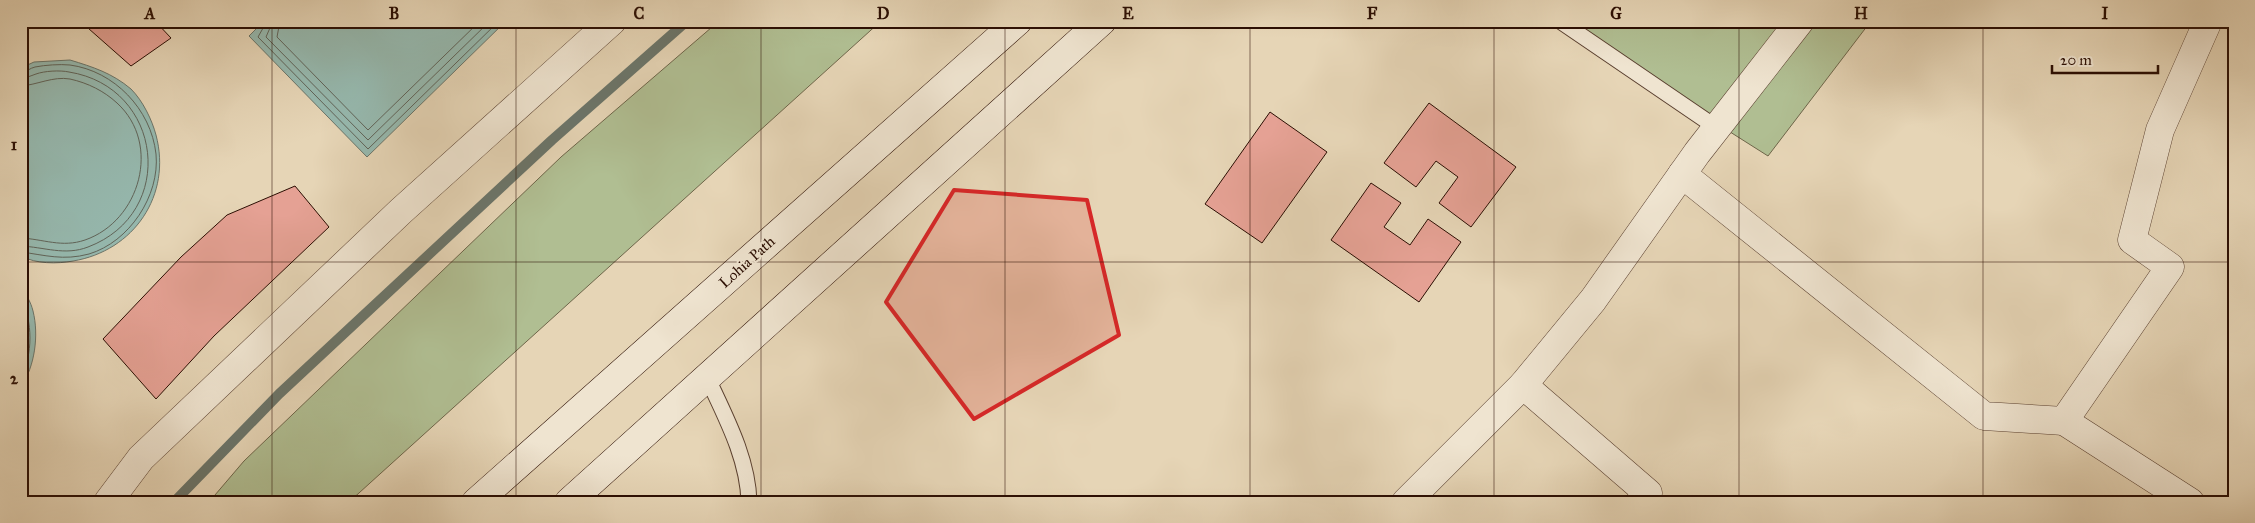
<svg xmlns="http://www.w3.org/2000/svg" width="2255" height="523" font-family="'IM FELL Great Primer',serif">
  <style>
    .green { fill: #b0be92; stroke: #6e664a }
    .water { fill: #96b9af; stroke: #6b756a }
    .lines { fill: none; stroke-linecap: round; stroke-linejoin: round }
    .shore { stroke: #606459; stroke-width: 1 }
    .stream { stroke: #6b756a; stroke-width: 10 }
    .building { fill: #e5a194; stroke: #2b0e03 }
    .service-casing { stroke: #5a4030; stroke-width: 17 }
    .minor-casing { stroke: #5a4030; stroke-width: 29 }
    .secondary-casing { stroke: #2b0e03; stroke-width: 29 }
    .service { stroke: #efe4d0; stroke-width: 15 }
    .minor { stroke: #efe4d0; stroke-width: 28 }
    .secondary { stroke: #efe4d0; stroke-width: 28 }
    .marked { fill: #d62828; fill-opacity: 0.2; stroke: #d62828; stroke-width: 4; stroke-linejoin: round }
    .grid { fill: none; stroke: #2b0e03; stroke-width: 1; stroke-opacity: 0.55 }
    .labels { text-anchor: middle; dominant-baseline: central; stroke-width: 4; stroke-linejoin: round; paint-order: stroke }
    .street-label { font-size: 15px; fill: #2b0e03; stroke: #efe4d0 }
    .neatline { fill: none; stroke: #2b0e03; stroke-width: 2 }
    .grid-label { font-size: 16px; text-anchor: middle; font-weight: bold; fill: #2b0e03 }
  </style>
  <rect width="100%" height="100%" fill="#e6d5b6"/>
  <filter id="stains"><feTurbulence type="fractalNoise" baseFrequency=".004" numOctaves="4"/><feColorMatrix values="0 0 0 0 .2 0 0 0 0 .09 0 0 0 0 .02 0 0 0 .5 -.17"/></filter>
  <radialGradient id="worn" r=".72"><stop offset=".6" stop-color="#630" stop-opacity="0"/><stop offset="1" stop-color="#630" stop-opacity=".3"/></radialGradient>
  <!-- green -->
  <g class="green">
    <polygon points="719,21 881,21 349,502 209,502 244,461 561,157"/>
    <polygon points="1555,21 1871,21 1768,156"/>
  </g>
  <!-- water -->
  <g class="water">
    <polygon points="264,21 506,21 367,157 249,36"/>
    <path d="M 70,60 C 93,67 112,73 131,89 C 143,101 152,120 156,135 C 172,195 134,251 73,261 C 57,264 36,264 21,256 L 21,68 L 34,62 Z"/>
    <path d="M 21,285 C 25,293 31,302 33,311 C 39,335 35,366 21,387 Z"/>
  </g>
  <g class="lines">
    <!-- shore -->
    <g class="shore">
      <polyline points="267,21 258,37 368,149 499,21"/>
      <polyline points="273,21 266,37 368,140 490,21"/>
      <polyline points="280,21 277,37 368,130 480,21"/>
      <path d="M 21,72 C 27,72 30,68 35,67 C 45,65 60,64 70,65 C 114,71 151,109 156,154 C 160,196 129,242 89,254 C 63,261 45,255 21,252"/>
      <path d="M 21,78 C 27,78 30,76 36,74 C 44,71 60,70 69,72 C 163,87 178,213 88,247 C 65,256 44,247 21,246"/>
      <path d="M 21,86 C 37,85 53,76 70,79 C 88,83 104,91 117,103 C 162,144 140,221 85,240 C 62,248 43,239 21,238"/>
      <path d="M 21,297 C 33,323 33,353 21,378"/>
    </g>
    <!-- stream -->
    <polyline class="stream" points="174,502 279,394 552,140 687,21"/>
  </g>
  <!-- building -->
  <g class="building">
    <polygon points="80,21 155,21 171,38 131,66"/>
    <polygon points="1429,103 1516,167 1471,227 1439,203 1458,177 1436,161 1416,187 1384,163"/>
    <polygon points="1270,112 1327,152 1262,243 1205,204"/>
    <polygon points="1371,183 1401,203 1384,227 1410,245 1428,219 1461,242 1419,302 1331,240"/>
    <polygon points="295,186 329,227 214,336 156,399 103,339 181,257 227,215"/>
  </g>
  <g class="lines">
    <!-- service casing -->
    <g class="service-casing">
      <g id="service">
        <polyline points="1560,21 1717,128"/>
        <path d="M 707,377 C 725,416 748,458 749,502"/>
      </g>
    </g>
    <!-- minor casing -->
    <g class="minor-casing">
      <g id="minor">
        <polyline points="1682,174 1984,416 2064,421 2170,267 2132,240 2160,130 2208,21"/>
        <polyline points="1523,385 1648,493 1640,502"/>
        <polyline points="2064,421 2190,502"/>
        <polyline points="108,502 141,458 401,211 612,21"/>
        <polyline points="1406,502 1523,385 1593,300 1697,153 1800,21"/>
      </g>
    </g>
    <!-- secondary casing -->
    <g class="secondary-casing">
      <g id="secondary">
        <polyline points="476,502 1018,21"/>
        <polyline points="569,502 1102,21"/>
      </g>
    </g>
    <!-- service -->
    <use href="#service" class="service"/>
    <!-- minor -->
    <use href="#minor" class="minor"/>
    <!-- secondary -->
    <use href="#secondary" class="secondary"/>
  </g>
  <!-- marked area -->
  <path class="marked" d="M 954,190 L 1087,200 L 1119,335 L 974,419 L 886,302 Z"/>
  <!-- grid -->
  <path class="grid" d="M 272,21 L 272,502M 516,21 L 516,502M 761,21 L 761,502M 1005,21 L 1005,502M 1250,21 L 1250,502M 1494,21 L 1494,502M 1739,21 L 1739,502M 1983,21 L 1983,502M 21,262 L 2234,262"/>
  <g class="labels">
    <!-- street labels -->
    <g class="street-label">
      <text transform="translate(747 262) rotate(-42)">Lohia Path</text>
    </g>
  </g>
  <!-- margin -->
  <rect width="2255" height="523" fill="none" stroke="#e6d5b6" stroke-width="55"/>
  <!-- scale -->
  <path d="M2052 65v8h106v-8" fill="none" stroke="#2b0e03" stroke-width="2.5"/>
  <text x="2060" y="65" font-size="15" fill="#2b0e03" stroke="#efe4d0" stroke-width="4" paint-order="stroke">20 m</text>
  <rect x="28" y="28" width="2200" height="468" class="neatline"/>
  <g class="grid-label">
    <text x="150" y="19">A</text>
    <text x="394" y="19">B</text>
    <text x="639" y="19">C</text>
    <text x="883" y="19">D</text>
    <text x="1128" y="19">E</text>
    <text x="1372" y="19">F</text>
    <text x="1616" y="19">G</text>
    <text x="1861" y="19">H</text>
    <text x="2105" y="19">I</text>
    <text x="14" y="150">1</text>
    <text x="14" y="384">2</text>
  </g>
  <rect width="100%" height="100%" filter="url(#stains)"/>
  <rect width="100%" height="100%" fill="url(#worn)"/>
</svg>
